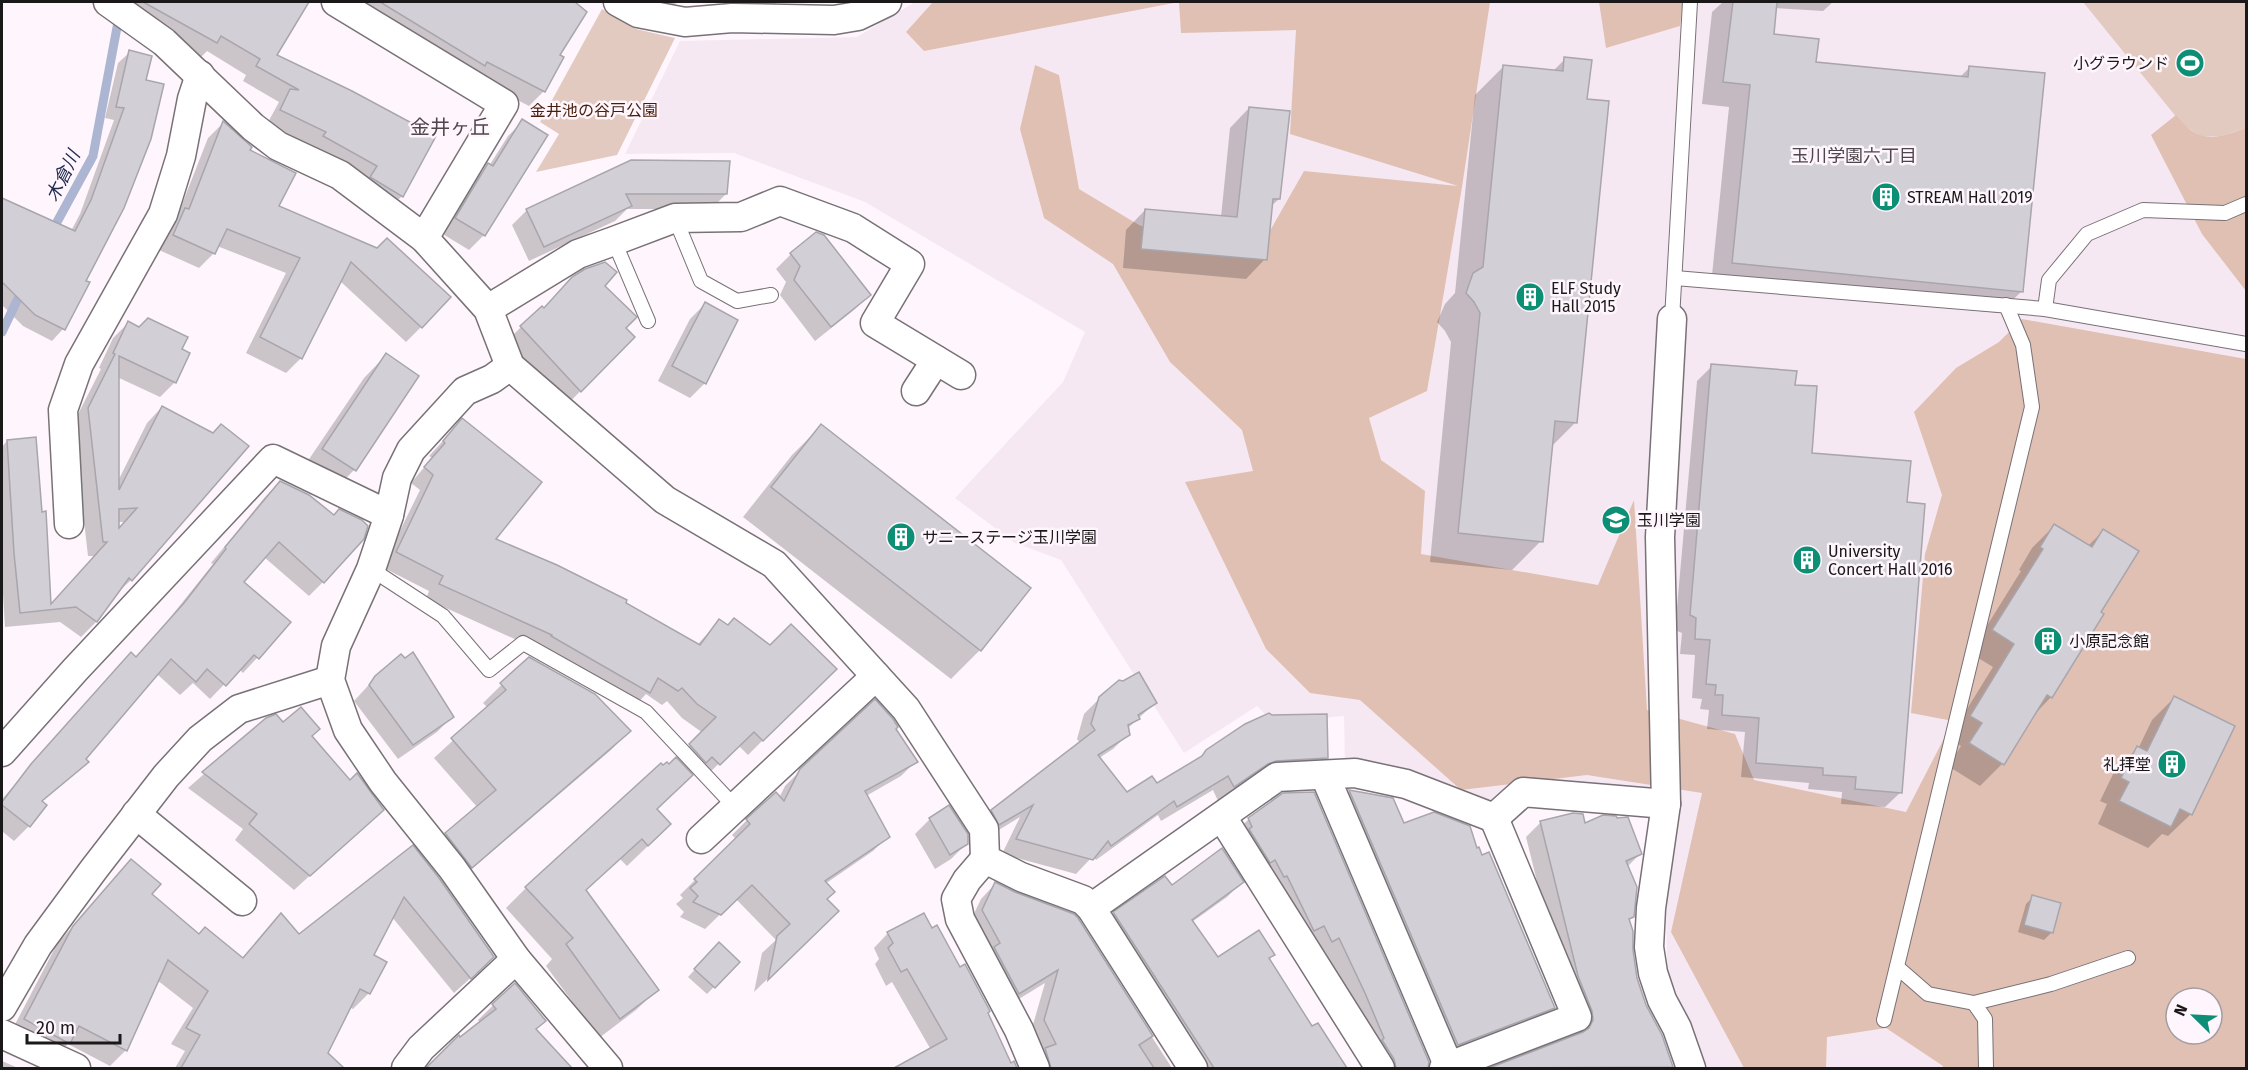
<svg xmlns="http://www.w3.org/2000/svg" width="2248" height="1070" font-family="'Fira Sans','Noto Sans JP',sans-serif">
  <style>
    .built { fill: #f6e8f2; fill-rule: evenodd }
    .green { fill: #e3cac1 }
    .forest { fill: #e0c0b3; fill-rule: evenodd }
    .shadow { fill: #0003; fill-rule: evenodd }
    .lines { fill: none; stroke-linecap: round; stroke-linejoin: round }
    .stream { stroke: #acb5d1; stroke-width: 9 }
    .building { fill: #d3cfd7; stroke: #a8a5ad; stroke-width: 1.5; fill-rule: evenodd }
    .lane-casing { stroke: #787176; stroke-width: 16 }
    .street-casing { stroke: #787176; stroke-width: 31 }
    .lane { stroke: #fff; stroke-width: 14 }
    .street { stroke: #fff; stroke-width: 28 }
    .labels { text-anchor: middle; dominant-baseline: central; stroke-width: 5; stroke-linejoin: round; paint-order: stroke }
    .poi-label { font-size: 16px; fill: #1a1819; stroke: #fef6fc; text-anchor: start }
    .park-label { font-size: 16px; fill: #481d0b; stroke: #fef6fc }
    .neighbourhood-label { font-size: 18px; fill: #4d474b; stroke: #fef6fc }
    .water-label { font-size: 18px; font-style: italic; fill: #222b52; stroke: #fef6fc }
    .quarter-label { font-size: 20px; fill: #4d474b; stroke: #fef6fc }
  </style>
  <rect width="100%" height="100%" fill="#fef6fc"/>
  <!-- built -->
  <path class="built" d="M 915,2 L 2246,2 L 2246,1068 L 1705,1068 L 1667,968 L 1666,909 L 1681,795 L 1519,782 L 1488,805 L 1345,768 L 1344,716 L 1273,722 L 1257,706 L 1184,753 L 1061,560 L 1015,543 L 955,498 L 1063,382 L 1085,332 L 865,202 L 734,153 L 625,154 L 680,41 L 857,37 ZM 2176,998 L 2212,998 L 2212,1034 L 2176,1034 Z"/>
  <!-- green -->
  <g class="green">
    <polygon points="2083,2 2246,2 2246,128 2221,136 2202,137 2182,124"/>
    <polygon points="602,9 636,29 675,38 617,155 536,172 559,134 540,122"/>
  </g>
  <!-- forest -->
  <g class="forest">
    <path d="M 933,2 L 1490,2 L 1462,187 L 1427,391 L 1369,418 L 1381,460 L 1425,491 L 1421,554 L 1598,585 L 1634,500 L 1647,710 L 1735,734 L 1754,780 L 1906,812 L 1953,721 L 1911,713 L 1925,554 L 1942,495 L 1914,412 L 1956,368 L 1999,342 L 2022,319 L 2246,359 L 2246,1068 L 1943,1068 L 1943,1066 L 1886,1028 L 1827,1037 L 1826,1068 L 1744,1068 L 1671,932 L 1702,793 L 1587,775 L 1461,790 L 1360,700 L 1310,693 L 1266,649 L 1185,482 L 1253,471 L 1242,430 L 1170,362 L 1113,264 L 1044,218 L 1020,129 L 1035,65 L 1059,75 L 1079,189 L 1139,225 L 1198,246 L 1259,250 L 1304,171 L 1458,186 L 1290,134 L 1296,30 L 1181,33 L 1179,2 L 924,51 L 906,32 ZM 2176,998 L 2212,998 L 2212,1034 L 2176,1034 Z"/>
    <polygon points="1599,2 1683,2 1680,26 1606,48"/>
    <path d="M 2176,115 C 2200,145 2214,139 2246,128 L 2246,291 L 2202,234 L 2151,135 Z"/>
  </g>
  <!-- shadow -->
  <g class="shadow">
    <polygon points="128,2 307,2 275,55 351,92 402,196 387,211 266,126 279,102 243,81 246,75 207,51 201,57"/>
    <polygon points="340,2 572,2 585,12 558,55 544,91 529,106 472,77"/>
    <polygon points="654,2 679,2 658,11"/>
    <polygon points="728,2 780,2 744,17 734,16"/>
    <polygon points="1723,2 1833,2 1823,11 1775,8 1772,35 1814,64 1960,77 1970,67 2022,291 1999,313 1711,285 1729,107 1702,104 1712,12"/>
    <polygon points="130,52 150,57 84,281 63,329 52,341 23,326 2,305 2,200 71,231 80,214 114,120 105,118 118,63"/>
    <polygon points="1565,59 1586,100 1576,422 1550,448 1541,541 1512,570 1430,562 1451,342 1445,331 1437,322 1445,304 1455,293 1475,95 1504,66 1553,71"/>
    <polygon points="1249,108 1279,199 1270,207 1265,259 1246,279 1123,268 1126,230 1145,210 1221,217 1230,128"/>
    <polygon points="523,121 546,136 484,235 469,250 441,233 473,180 489,166 508,136"/>
    <polygon points="223,123 277,207 377,250 421,327 406,342 340,281 301,358 286,373 246,353 286,273 217,246 214,253 199,268 159,250 170,225 177,217 208,138"/>
    <polygon points="631,162 726,194 711,209 627,209 615,221 529,261 512,225 527,210"/>
    <polygon points="791,254 869,295 854,310 815,341 780,295 786,282 776,269"/>
    <polygon points="603,286 623,328 633,337 561,411 502,346 521,327"/>
    <polygon points="705,304 705,383 690,398 658,381 690,319"/>
    <path d="M 128,323 L 180,350 L 175,382 L 160,397 L 117,377 L 118,481 L 147,423 L 162,407 L 213,434 L 131,580 L 116,594 L 96,622 L 81,637 L 60,622 L 5,627 L 2,577 L 2,447 L 7,441 L 50,606 L 94,556 L 88,556 L 73,424 L 101,369 L 99,368 L 113,338 ZM 118,522 L 125,522 L 118,530 Z"/>
    <polygon points="386,355 417,376 354,470 332,493 301,471 364,378"/>
    <polygon points="1712,366 1793,386 1811,455 1906,504 1901,792 1885,807 1841,804 1842,792 1808,789 1809,783 1741,777 1745,732 1707,729 1709,710 1700,709 1702,699 1692,698 1695,655 1680,654 1682,633 1675,630 1697,381"/>
    <polygon points="462,420 494,540 624,604 697,645 719,621 727,626 770,647 834,669 748,755 738,745 704,778 696,770 656,810 649,845 627,866 620,859 585,891 657,990 636,1010 599,1038 546,966 552,959 506,908 526,888 668,766 703,733 682,718 667,701 662,705 646,694 634,707 539,650 426,599 429,591 382,567 420,490 411,483 432,458 429,456"/>
    <polygon points="821,426 1028,588 980,650 951,679 743,517 792,455"/>
    <polygon points="280,482 323,582 309,596 264,557 242,582 289,622 257,658 243,673 239,669 210,699 193,683 180,695 157,674 84,759 87,762 41,802 45,805 29,826 14,841 3,832 2,834 2,797 3,798 117,669 135,658 169,619 213,564 211,563 265,497"/>
    <polygon points="2054,526 2088,546 2103,531 2099,613 2102,614 2051,697 2032,717 2002,764 1980,786 1948,766 1961,746 1949,738 1993,667 1970,653 2021,571 2019,570 2032,548"/>
    <polygon points="529,658 629,731 611,750 453,885 428,853 478,808 434,758 488,708 483,703"/>
    <polygon points="405,660 452,717 437,732 398,759 354,701 376,677"/>
    <polygon points="1100,698 1155,703 1127,729 1128,734 1113,749 1099,758 1126,794 1156,785 1196,761 1207,751 1326,757 1311,772 1218,801 1213,790 1161,821 1158,815 1096,860 1093,856 1076,874 1002,854 1020,817 984,839 977,826 992,811 1080,743 1077,739 1084,714"/>
    <polygon points="2174,698 2191,814 2168,836 2162,834 2148,848 2098,824 2107,804 2100,801 2115,770 2139,747 2152,720"/>
    <polygon points="267,719 310,737 350,782 382,810 294,890 235,840 243,829 188,788"/>
    <polygon points="894,729 916,761 901,776 866,796 888,836 873,851 825,884 822,926 754,992 762,953 776,940 736,899 705,929 680,917 684,912 676,904 683,898 680,895 736,839 732,835 747,820 779,798 785,786 801,770"/>
    <polygon points="1349,791 1392,799 1403,825 1476,850 1553,1007 1539,1022 1443,1058 1335,805"/>
    <polygon points="1283,795 1428,1063 1427,1068 1376,1068 1324,952 1317,955 1234,833 1249,819"/>
    <polygon points="930,819 966,844 951,859 935,869 915,834"/>
    <polygon points="1541,822 1584,825 1640,854 1627,867 1633,916 1628,921 1631,950 1635,976 1645,1006 1671,1067 1670,1068 1493,1068 1579,1034 1578,1026 1564,991 1526,837"/>
    <polygon points="412,847 476,973 454,993 392,917 372,956 369,993 353,1009 349,1007 326,1053 342,1068 175,1068 185,1051 171,1044 193,1008 157,980 126,1050 110,1066 68,1044 53,1059 9,1036 57,944 131,861 150,894 198,936 241,959 281,915 299,936"/>
    <polygon points="1242,882 1227,897 1192,922 1218,959 1273,954 1268,959 1312,1028 1317,1025 1345,1068 1189,1068 1100,928 1114,914 1171,887"/>
    <polygon points="995,884 1073,915 1172,1068 1033,1068 1030,1035 1045,983 1004,1008 968,926 981,899"/>
    <polygon points="2033,897 2052,932 2044,940 2018,932 2026,904"/>
    <polygon points="888,933 986,1013 1010,1065 1014,1063 1016,1068 897,1068 931,1050 892,982 886,986 875,964 879,959 874,948"/>
    <polygon points="719,944 738,962 707,994 688,977"/>
    <polygon points="514,985 535,1030 570,1068 499,1068 495,1063 488,1068 427,1068 459,1038 460,1039 480,1023 478,1020"/>
    <polygon points="2,1061 18,1068 2,1068"/>
  </g>
  <g class="lines">
    <!-- stream -->
    <g class="stream">
      <polyline points="51,233 93,156 118,22"/>
      <polyline points="2,332 23,288"/>
    </g>
  </g>
  <!-- building -->
  <g class="building">
    <polygon points="143,2 309,2 277,55 352,91 436,136 403,197 370,177 377,166 323,136 326,132 280,110 290,89 299,90 256,66 260,59 221,36 217,43"/>
    <polygon points="380,2 575,2 587,12 560,55 564,57 545,92 487,62 485,66"/>
    <polygon points="1733,2 1777,2 1774,34 1819,39 1816,62 1968,77 1969,66 2045,73 2023,292 1732,263 1750,85 1723,82"/>
    <polygon points="129,50 152,56 146,80 164,84 151,139 124,208 86,281 90,282 65,330 35,315 2,282 2,198 75,231 91,200 124,108 116,107"/>
    <polygon points="1564,57 1592,60 1587,99 1609,101 1577,423 1555,421 1543,542 1458,533 1480,313 1474,302 1466,293 1473,273 1483,267 1503,65 1563,71"/>
    <polygon points="1249,107 1290,111 1280,199 1273,199 1267,260 1141,249 1145,209 1237,217"/>
    <polygon points="522,119 548,135 485,236 455,218 488,163 493,166"/>
    <polygon points="223,121 252,147 250,150 296,173 279,206 377,248 387,238 451,297 422,328 351,262 302,359 260,337 300,258 227,229 215,254 173,235 185,208 189,209"/>
    <polygon points="631,160 730,161 727,194 626,194 632,206 544,247 526,209"/>
    <polygon points="816,232 824,235 871,295 831,327 794,280 800,266 790,253"/>
    <polygon points="605,262 617,272 605,286 637,317 626,328 635,337 581,392 520,326 542,306 544,308 572,277 585,269"/>
    <polygon points="705,302 738,320 706,384 672,366"/>
    <path d="M 148,318 L 188,337 L 182,349 L 190,353 L 176,383 L 119,356 L 119,490 L 162,406 L 213,433 L 221,424 L 249,446 L 132,581 L 129,578 L 97,622 L 76,607 L 20,613 L 14,553 L 7,440 L 36,437 L 42,512 L 46,511 L 51,604 L 107,542 L 103,542 L 88,408 L 115,354 L 113,353 L 128,321 L 139,327 ZM 137,508 L 119,528 L 119,509 Z"/>
    <polygon points="386,353 419,376 356,471 322,449"/>
    <polygon points="1711,364 1797,371 1795,385 1817,386 1812,453 1911,461 1907,502 1925,504 1902,793 1855,789 1856,777 1823,775 1823,768 1756,763 1759,718 1722,715 1723,695 1715,695 1716,685 1706,684 1710,640 1695,639 1696,618 1690,615"/>
    <polygon points="462,418 542,482 496,539 557,565 627,600 626,603 700,645 719,619 728,625 734,618 770,645 791,624 837,669 763,741 754,732 720,765 712,757 706,763 689,744 716,717 697,704 682,688 678,691 658,678 650,693 551,636 552,635 439,584 443,576 396,552 433,475 424,467 445,443 443,441"/>
    <polygon points="821,424 1031,588 981,651 771,487"/>
    <polygon points="280,481 309,495 334,515 339,509 362,520 368,526 364,539 324,583 279,542 244,582 291,622 259,659 254,655 226,686 207,669 196,682 171,659 86,759 89,762 42,801 47,805 30,827 2,805 2,802 31,764 131,652 136,657 184,603 226,549 225,547"/>
    <polygon points="2054,524 2092,547 2103,529 2139,551 2101,612 2104,614 2052,698 2047,695 2004,765 1969,743 1982,723 1970,716 2014,644 1992,630 2043,549 2040,547"/>
    <polygon points="413,652 454,717 413,745 369,685 375,676 401,654 405,658"/>
    <polygon points="529,657 595,694 631,731 472,868 445,833 496,790 451,738 506,690 500,683"/>
    <polygon points="1139,672 1157,703 1138,715 1140,719 1128,725 1130,735 1098,755 1127,792 1152,776 1157,783 1202,756 1206,750 1245,724 1269,713 1272,715 1327,714 1328,758 1276,761 1268,764 1234,787 1228,776 1177,807 1174,801 1111,846 1108,841 1093,860 1016,839 1033,805 999,825 991,810 1095,730 1091,724 1099,697 1119,680 1123,681"/>
    <polygon points="2174,696 2235,726 2192,815 2180,809 2171,827 2119,801 2129,782 2121,778 2137,746 2147,751"/>
    <polygon points="875,699 893,719 898,727 896,729 918,762 865,791 890,837 825,881 835,892 827,899 839,911 768,980 777,936 790,924 752,885 721,915 693,902 698,896 690,888 697,882 694,879 750,824 746,819 776,792 784,801 800,769"/>
    <polygon points="301,707 320,729 312,736 350,780 357,773 384,810 310,876 249,824 257,814 202,772 266,718 276,714 283,722"/>
    <polygon points="676,757 693,775 657,809 671,824 648,846 642,839 586,890 659,990 620,1019 566,944 573,938 525,887 661,763 663,765 667,762 669,764"/>
    <polygon points="1349,790 1393,798 1404,823 1434,812 1470,826 1477,848 1479,847 1482,855 1489,852 1555,1008 1458,1045"/>
    <polygon points="1314,792 1429,1062 1428,1068 1396,1068 1394,1059 1382,1040 1384,1038 1365,993 1339,938 1332,942 1324,926 1314,931 1287,876 1284,877 1275,860 1270,863 1249,829 1252,827 1248,818 1283,793"/>
    <polygon points="949,805 968,834 968,844 950,855 929,818"/>
    <polygon points="1573,813 1583,814 1585,823 1603,815 1616,816 1617,818 1628,817 1642,854 1626,861 1637,887 1634,917 1629,919 1633,931 1633,950 1637,978 1646,1005 1662,1035 1673,1067 1489,1068 1583,1032 1589,1028 1593,1020 1592,1011 1578,976 1540,821"/>
    <polygon points="413,845 439,878 494,957 471,979 404,897 374,955 387,962 370,994 360,989 328,1053 344,1068 181,1068 200,1035 186,1028 208,991 168,960 127,1051 79,1026 70,1044 24,1019 73,926 131,859 161,884 152,894 199,934 205,927 243,958 281,913 299,934"/>
    <polygon points="1222,848 1244,882 1192,920 1218,957 1259,930 1275,955 1269,958 1312,1026 1318,1023 1347,1068 1214,1068 1113,912 1165,876 1172,885"/>
    <polygon points="995,882 1015,892 1074,914 1078,918 1153,1036 1139,1045 1154,1068 1051,1068 1045,1048 1056,1044 1044,1020 1058,970 1019,994 994,947 1000,943 982,910"/>
    <polygon points="2032,895 2061,903 2053,933 2024,925"/>
    <polygon points="924,913 932,928 937,925 960,967 965,964 990,1011 988,1013 1011,1063 1014,1061 1017,1068 894,1068 947,1039 907,969 901,972 888,948 893,943 887,932"/>
    <polygon points="719,942 740,962 715,988 694,969"/>
    <polygon points="515,983 546,1021 536,1029 572,1068 426,1068 459,1035 460,1037 496,1009 492,1004"/>
  </g>
  <g class="lines">
    <!-- lane casing -->
    <g class="lane-casing">
      <g id="lane">
        <polyline points="675,218 701,281 737,301 771,295"/>
        <polyline points="614,241 648,321"/>
        <polyline points="1675,278 2045,309 2246,344"/>
        <polyline points="2045,309 2049,280 2087,234 2143,210 2225,213 2246,204"/>
        <polyline points="1672,319 1690,2"/>
        <polyline points="371,569 443,616 489,670 523,643 646,712 735,807"/>
        <polyline points="1897,967 1928,994 1974,1003 2051,984 2128,958"/>
        <polyline points="1974,1003 1985,1019 1986,1068"/>
        <polyline points="1884,1020 2032,407 2023,345 2006,305"/>
      </g>
    </g>
    <!-- street casing -->
    <g class="street-casing">
      <g id="street">
        <polyline points="108,2 164,42 253,127 278,146 340,175 424,238 488,309 510,366 665,500 774,564 906,709 984,829 985,859 1021,877 1083,900 1091,908 1193,1068"/>
        <polyline points="336,2 504,104 424,238"/>
        <polyline points="618,2 638,13 685,22 732,18 834,20 858,16 887,2"/>
        <polyline points="488,309 578,254 614,241 675,218 741,217 780,201 853,228 910,264 875,323 961,375"/>
        <polyline points="1672,319 1660,537 1666,804 1651,908 1649,947 1653,973 1662,1000 1677,1028 1691,1068"/>
        <polyline points="510,366 492,379 465,391 411,450 397,478 389,515 371,569 336,646 330,680 348,730 383,782 452,868 516,959 608,1068"/>
        <polyline points="916,391 936,360"/>
        <polyline points="69,524 63,410 79,364 163,214 181,156 192,99 200,75"/>
        <polyline points="2,752 75,670 273,459 389,515"/>
        <polyline points="1325,776 1449,1067"/>
        <polyline points="136,814 242,901"/>
        <polyline points="1222,817 1380,1068"/>
        <polyline points="701,839 876,676"/>
        <polyline points="985,859 967,880 956,899 960,919 1019,1030 1035,1068"/>
        <polyline points="1091,908 1277,777 1355,773 1406,784 1494,818 1523,792 1666,804"/>
        <polyline points="2,1007 38,945 94,869 166,776 200,739 239,709 330,680"/>
        <polyline points="2,1034 76,1068"/>
        <polyline points="406,1068 421,1048 516,959"/>
        <polyline points="1444,1068 1577,1017 1494,818"/>
      </g>
    </g>
    <!-- lane -->
    <use href="#lane" class="lane"/>
    <!-- street -->
    <use href="#street" class="street"/>
  </g>
  <!-- icons -->
  <defs>
    <g id="stadium-disc" transform="scale(1.5)"><circle r="9.5" fill="#0d8f76" stroke="#fef6fc"/><path d="M0-5a6.5 5 0 1 0 0 10a6.5 5 0 1 0 0-10ZM-3.5-1.8h7v3.6h-7Z" fill="#fff"/></g>
    <g id="building-disc" transform="scale(1.5)"><circle r="9.5" fill="#0d8f76" stroke="#fef6fc"/><path d="M-4-6H4V6H1V3H-1V6H-4ZM-2.5-4.3h1.7v1.8h-1.7ZM.8-4.3h1.7v1.8H.8ZM-2.5-1h1.7V.8h-1.7ZM.8-1h1.7V.8H.8Z" fill="#fff"/></g>
    <g id="university-disc" transform="scale(1.5)"><circle r="9.5" fill="#0d8f76" stroke="#fef6fc"/><path d="M0-5L7-2L0 1L-7-2ZM-4 1L0 2.5L4 1V4Q0 6-4 4Z" fill="#fff"/></g>
  </defs>
  <g fill-rule="evenodd">
    <use href="#stadium-disc" x="2190" y="63"/>
    <use href="#building-disc" x="1886" y="197"/>
    <use href="#building-disc" x="1530" y="297"/>
    <use href="#university-disc" x="1616" y="520"/>
    <use href="#building-disc" x="901" y="537"/>
    <use href="#building-disc" x="1807" y="560"/>
    <use href="#building-disc" x="2048" y="641"/>
    <use href="#building-disc" x="2172" y="764"/>
  </g>
  <g class="labels">
    <!-- poi labels -->
    <g class="poi-label">
      <text x="2169" y="63" text-anchor="end">小グラウンド</text>
      <text x="1907" y="197">STREAM Hall 2019</text>
      <text x="1551" y="288">ELF Study<tspan x="1551" dy="18">Hall 2015</tspan></text>
      <text x="1637" y="520">玉川学園</text>
      <text x="922" y="537">サニーステージ玉川学園</text>
      <text x="1828" y="551">University<tspan x="1828" dy="18">Concert Hall 2016</tspan></text>
      <text x="2069" y="641">小原記念館</text>
      <text x="2151" y="764" text-anchor="end">礼拝堂</text>
    </g>
    <!-- park labels -->
    <g class="park-label">
      <text x="594" y="110">金井池の谷戸公園</text>
    </g>
    <!-- neighbourhood labels -->
    <g class="neighbourhood-label">
      <text x="1854" y="156">玉川学園六丁目</text>
    </g>
    <!-- water labels -->
    <g class="water-label">
      <text transform="translate(63 176) rotate(-64)">木倉川</text>
    </g>
    <!-- quarter labels -->
    <g class="quarter-label">
      <text x="450" y="127">金井ヶ丘</text>
    </g>
  </g>
  <!-- border -->
  <rect width="2248" height="1070" fill="none" stroke="#1a1819" stroke-width="6"/>
  <!-- north arrow -->
  <g transform="translate(2194 1016) rotate(294)"><circle r="28" fill="#fef6fc" stroke="#a39da1" stroke-width="1.5"/>
  <path d="M0-4.5L10 22L0 15L-10 22Z" fill="#0d8f76"/>
  <text y="-9" font-size="16" font-weight="bold" text-anchor="middle" fill="#1a1819">N</text>
  </g>
  <!-- scale -->
  <path d="M27 1034v9h93v-9" fill="none" stroke="#1a1819" stroke-width="3"/>
  <text x="36" y="1034" font-size="18" fill="#1a1819" stroke="#fef6fc" stroke-width="4.5" paint-order="stroke">20 m</text>
</svg>
